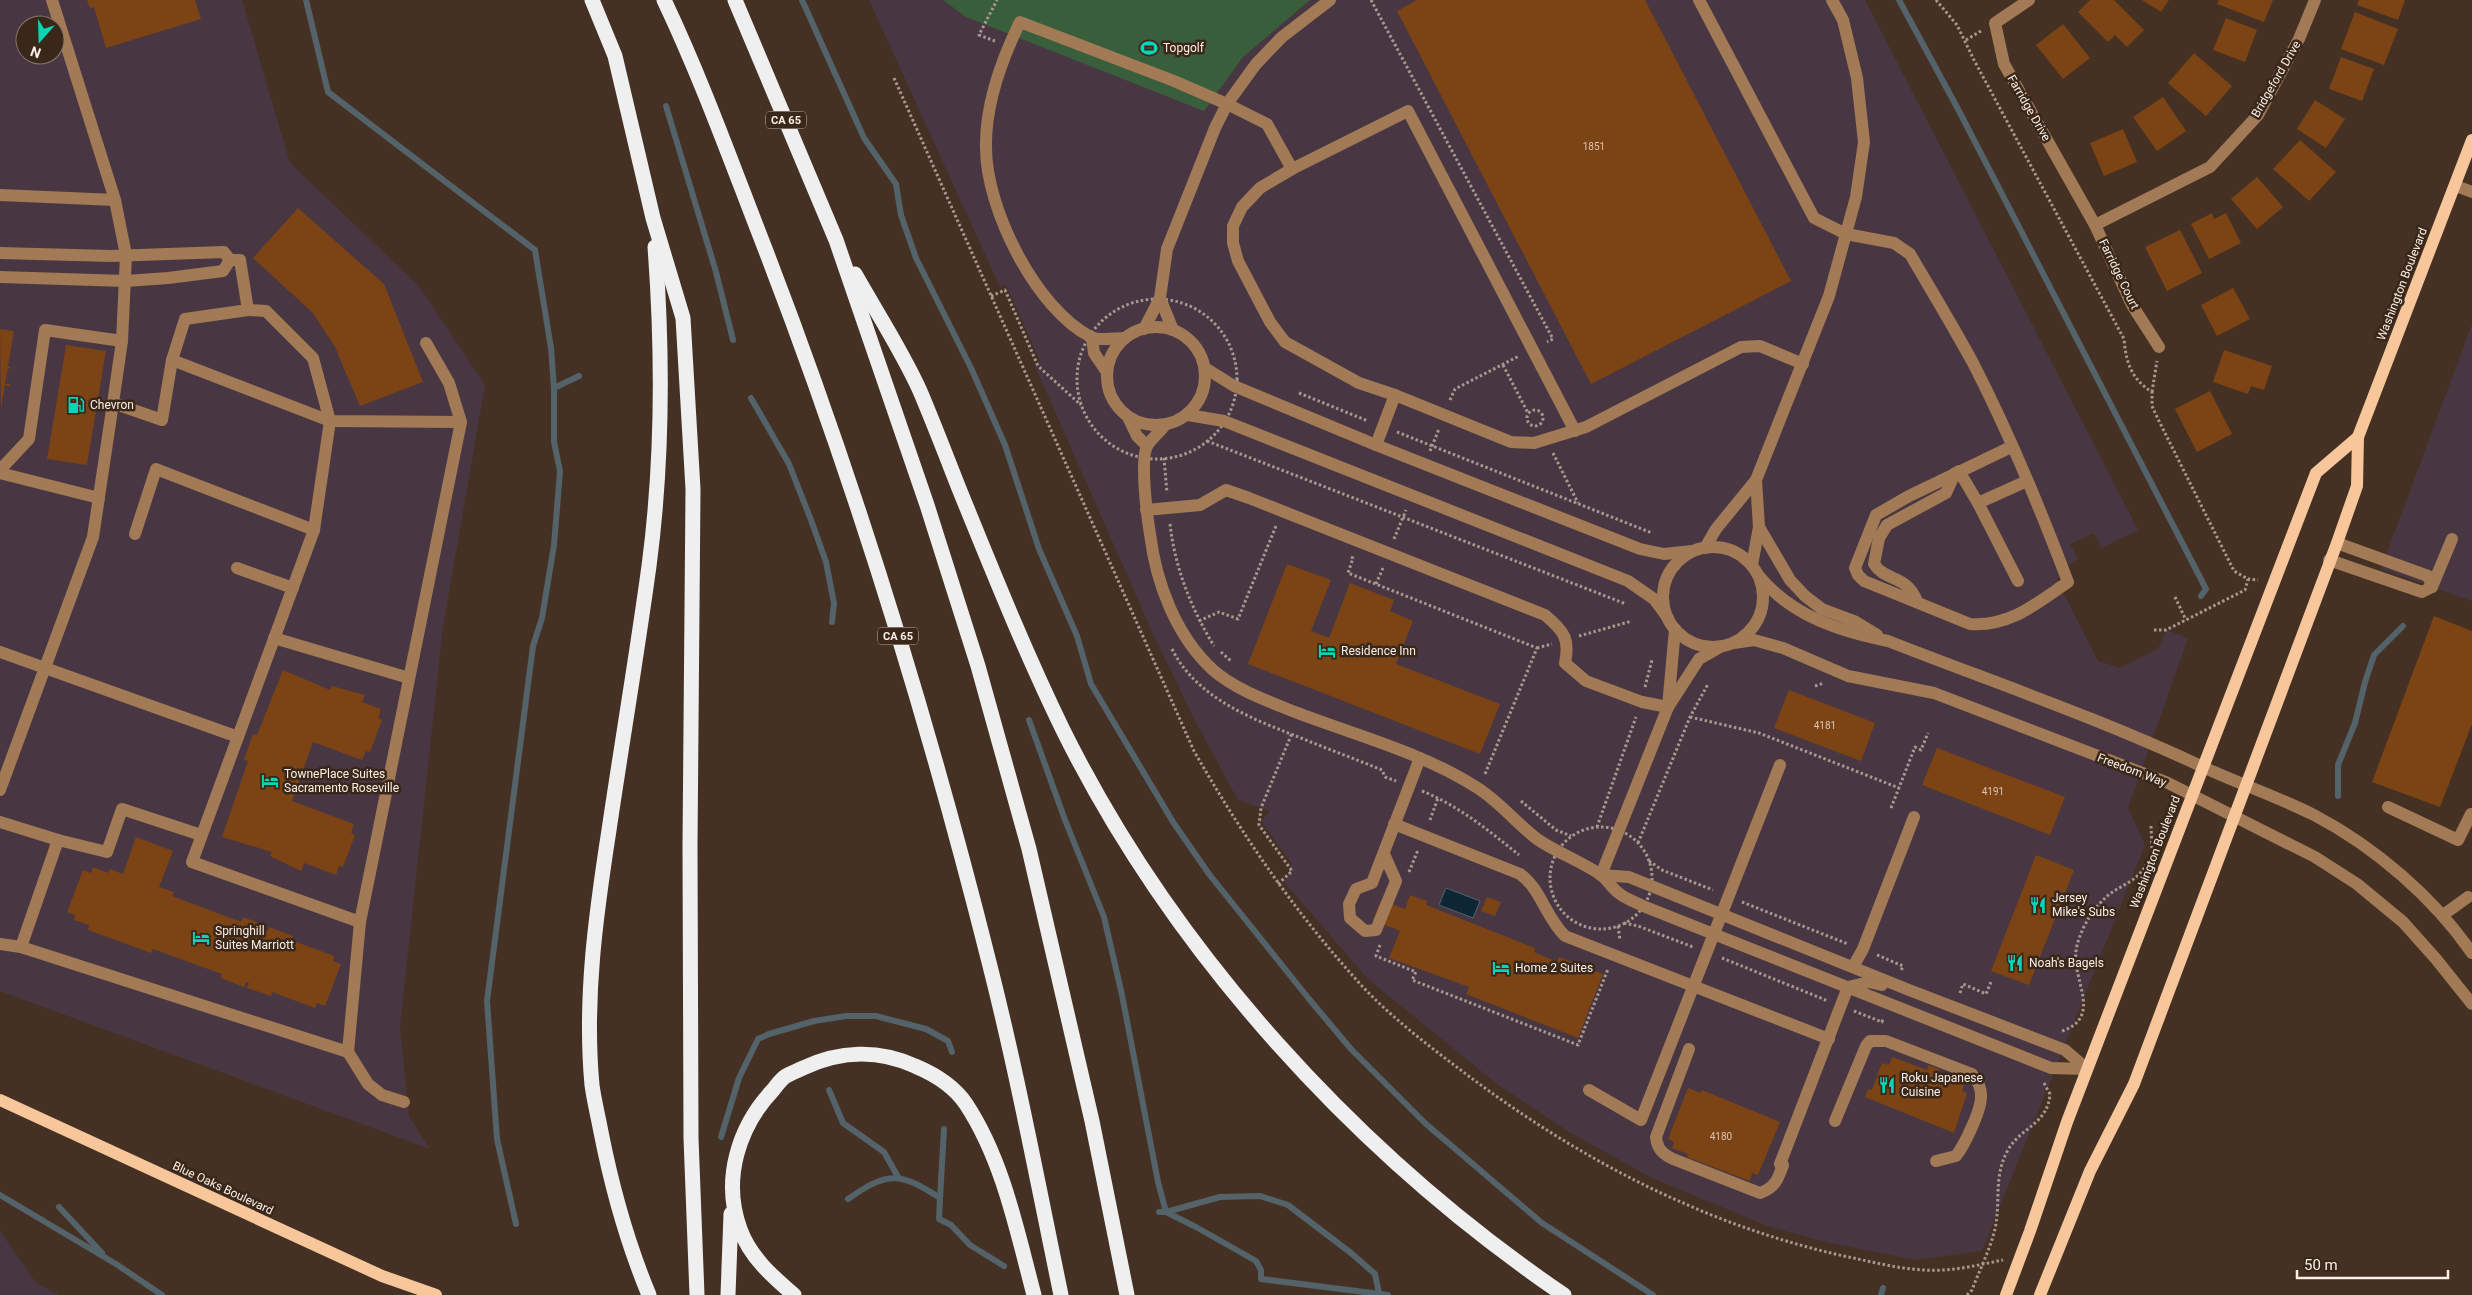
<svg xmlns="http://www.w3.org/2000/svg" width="2472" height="1295" font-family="Roboto,sans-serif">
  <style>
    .commercial { fill: #483743; fill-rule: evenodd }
    .green { fill: #395e3c }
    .water { fill: #0d2633; stroke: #546269 }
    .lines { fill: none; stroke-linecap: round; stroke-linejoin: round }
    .stream { stroke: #546269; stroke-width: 6 }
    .building { fill: #7c4315 }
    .path { stroke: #a8998e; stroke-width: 3; stroke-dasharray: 2.5 2.5; stroke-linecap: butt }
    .minor { stroke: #a27a56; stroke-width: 12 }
    .major { stroke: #f7c69a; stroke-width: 12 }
    .highway { stroke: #efefef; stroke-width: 15 }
    .labels { text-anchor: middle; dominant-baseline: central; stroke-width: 5; stroke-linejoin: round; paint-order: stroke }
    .number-label { font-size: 10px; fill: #dbc4b2 }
    .shield { fill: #39271a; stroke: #c1b3a9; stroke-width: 1 }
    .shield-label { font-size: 11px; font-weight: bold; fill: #fbefe6 }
    .poi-label { font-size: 12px; fill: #fbefe6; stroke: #39271a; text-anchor: start }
    .street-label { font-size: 12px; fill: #fbefe6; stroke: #39271a }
  </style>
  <rect width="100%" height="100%" fill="#443124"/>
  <!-- commercial -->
  <g class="commercial">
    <path d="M 0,0 L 242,0 L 290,163 L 419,286 L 485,385 L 443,627 L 400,1026 L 409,1117 L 430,1149 L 0,991 ZM 25,25 L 55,25 L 55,55 L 25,55 Z"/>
    <polygon points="869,0 1865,0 2138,530 2101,548 2094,533 2070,544 2078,559 2071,563 2057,580 2098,661 2120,668 2158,649 2166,630 2188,638 2128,808 2145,845 1982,1251 1915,1260 1830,1243 1767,1226 1650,1177 1569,1132 1496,1083 1369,980 1284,882 1292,864 1261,821 1270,811 1238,800 1194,719 1154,636 1034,364 1040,361 1006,285 1000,287"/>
    <polygon points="2472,324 2472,601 2381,569"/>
    <polygon points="0,1231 36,1283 59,1295 0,1295"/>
  </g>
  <!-- green -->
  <polygon class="green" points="943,0 1310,0 1243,57 1204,111 966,17"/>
  <!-- water -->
  <polygon class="water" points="1446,888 1480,901 1473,918 1439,905"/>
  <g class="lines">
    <!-- stream -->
    <g class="stream">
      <polyline points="306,0 328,92 535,250 551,348 554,388 554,442 560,471 554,545 542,618 533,646 487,1001 497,1139 516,1224"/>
      <polyline points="802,0 864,138 896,184 901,215 916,258 971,368 1005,445 1039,549 1077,636 1091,684 1173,822 1209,874 1309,999 1351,1049 1426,1124 1542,1223 1653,1295"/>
      <polyline points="1899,0 1958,109 2206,589 2201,596"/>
      <polyline points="666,106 716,272 733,340"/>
      <polyline points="554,388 579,376"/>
      <polyline points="751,398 789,464 811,520 826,562 834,603 832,622"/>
      <polyline points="1029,720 1065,820 1104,917 1122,995 1158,1182 1166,1212 1159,1212"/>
      <polyline points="2338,796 2338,765 2355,723 2365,682 2374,655 2403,626"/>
      <polyline points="829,1090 843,1123 884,1152 898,1177"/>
      <polyline points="721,1137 739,1078 758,1039 769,1034 814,1021 846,1016 876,1016 926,1029 948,1041 952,1052"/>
      <polyline points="0,1195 116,1264 162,1295"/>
      <polyline points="940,1198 944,1129"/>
      <path d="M 848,1199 C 888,1171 900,1172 940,1198 L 939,1219 L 951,1225 L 970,1245 L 1004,1266"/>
      <polyline points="59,1207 102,1253"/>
      <polyline points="1166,1212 1220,1197 1260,1196 1288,1205 1351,1253 1375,1274 1379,1293"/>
      <polyline points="1166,1212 1196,1227 1256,1261 1261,1270 1261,1279 1388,1295"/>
      <polyline points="1881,1295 1883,1288"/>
    </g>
  </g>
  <!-- building -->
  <g class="building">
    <polygon points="87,0 195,0 201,19 106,48 94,7 90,8"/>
    <polygon points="1417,0 1645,0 1791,281 1591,384 1397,11"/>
    <polygon points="2090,0 2114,0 2144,30 2127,47 2115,35 2108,42 2078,12"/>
    <polygon points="2142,0 2169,0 2161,12"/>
    <polygon points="2219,0 2273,0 2264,22 2217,4"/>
    <polygon points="2359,0 2405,0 2398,20 2357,5"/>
    <polygon points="2355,12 2398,29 2384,65 2341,49"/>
    <polygon points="2226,18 2257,30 2245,62 2213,50"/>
    <polygon points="2063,24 2090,58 2063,79 2036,45"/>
    <polygon points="2194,53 2232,86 2206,116 2168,83"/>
    <polygon points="2341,57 2374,69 2362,101 2329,89"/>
    <polygon points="2163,97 2186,131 2157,151 2133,117"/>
    <polygon points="2315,100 2345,119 2326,148 2297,129"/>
    <polygon points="2123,129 2137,162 2104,176 2090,143"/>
    <polygon points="2300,140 2336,172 2309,201 2273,169"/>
    <polygon points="2257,177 2283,207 2257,229 2231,199"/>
    <polygon points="298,208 384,284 423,382 360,406 335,347 313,313 253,258"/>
    <polygon points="2212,213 2214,219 2226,213 2241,243 2209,259 2191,224"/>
    <polygon points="2180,230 2202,273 2167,291 2145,247"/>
    <polygon points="2233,288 2250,319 2217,336 2201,305"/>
    <polygon points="0,329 14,331 8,366 13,369 8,368 5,384 10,384 10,386 5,385 1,408"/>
    <polygon points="66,345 106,351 87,465 47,459"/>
    <polygon points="2224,350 2272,366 2264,390 2251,386 2248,394 2213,382"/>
    <polygon points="2210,391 2232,434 2197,452 2175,409"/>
    <polygon points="1287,564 1331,580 1311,631 1329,638 1350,583 1394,600 1390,611 1413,621 1396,664 1500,704 1480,754 1248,664"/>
    <polygon points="2434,616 2472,631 2472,724 2440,807 2372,782"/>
    <polygon points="283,670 330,690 332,686 365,695 362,702 381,709 378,718 382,720 370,752 366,751 362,760 313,742 292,801 354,824 351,833 355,835 343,867 339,866 336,875 304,863 301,871 270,856 272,852 222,837 248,761 244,760 253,734 257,735"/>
    <polygon points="1789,690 1875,723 1861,761 1774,728"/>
    <polygon points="1937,748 2065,797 2050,835 1922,785"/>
    <polygon points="136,837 173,851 159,887 174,892 172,896 241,922 243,917 266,926 265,930 268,931 269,927 293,936 291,940 334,956 333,961 341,964 325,1006 317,1003 315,1008 272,992 271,996 247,988 249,983 246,982 244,987 221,978 222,974 153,949 151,953 88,930 89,925 74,920 75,915 67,912 83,870 91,873 93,867 108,873 110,869 123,874"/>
    <polygon points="2036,855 2074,870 2029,985 1991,971"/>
    <polygon points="1410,895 1427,901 1426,905 1535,948 1534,952 1557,962 1559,957 1603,974 1578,1038 1466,994 1469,987 1389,958 1400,931 1373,920 1381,900 1405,909"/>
    <polygon points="1487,897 1501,902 1495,916 1481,911"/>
    <polygon points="1892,1057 1927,1070 1928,1065 1939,1069 1937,1075 1964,1085 1962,1091 1967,1093 1954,1133 1865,1097 1868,1089 1872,1090 1882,1063 1889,1065"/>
    <polygon points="1688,1088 1701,1093 1702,1090 1780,1122 1758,1175 1752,1173 1750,1181 1687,1157 1688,1154 1672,1148 1674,1142 1668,1139"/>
  </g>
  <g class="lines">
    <!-- path -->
    <g class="path">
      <polyline points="1371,0 1553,339 1547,342"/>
      <path d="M 1936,0 L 1957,25 L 1974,60 L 2124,339 C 2126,362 2131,379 2152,392 L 2152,406 L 2158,419 L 2234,571 L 2248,579 L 2258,580"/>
      <polyline points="1966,40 1981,31"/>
      <polyline points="995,41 979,35 997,0"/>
      <path d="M 894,78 L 1194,751 C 1242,835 1296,914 1362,986 C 1390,1016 1425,1043 1458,1068 C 1576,1158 1706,1227 1853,1258 C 1882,1264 1912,1272 1943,1270 C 1963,1269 1983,1264 2003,1260"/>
      <polyline points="991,296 1005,290 1038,366 1081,405"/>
      <circle cx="1157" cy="379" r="80"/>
      <polyline points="1503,365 1528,413"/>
      <polyline points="2152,392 2157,361"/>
      <polyline points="1299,393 1368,421"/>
      <polyline points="1450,400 1455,389 1519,356"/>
      <circle cx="1535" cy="418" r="8"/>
      <polyline points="1397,432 1652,533"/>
      <polyline points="1207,441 1626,604"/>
      <polyline points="1430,451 1439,429"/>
      <polyline points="1553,453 1578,503"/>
      <polyline points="1164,458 1167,493"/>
      <path d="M 1170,524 C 1175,568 1191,608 1214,646"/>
      <polyline points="1394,539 1406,510"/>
      <polyline points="1351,557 1353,558 1348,573 1537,648 1485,774"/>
      <polyline points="1376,584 1383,568"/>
      <polyline points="2175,597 2186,620"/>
      <polyline points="1199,621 1219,612 1238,619 1276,526"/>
      <polyline points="2154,630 2166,630 2245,590 2248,579"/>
      <polyline points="1579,636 1632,621"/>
      <polyline points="1537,648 1552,644"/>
      <path d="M 1172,649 C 1197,699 1253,719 1301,738 C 1328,749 1355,759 1382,770 L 1385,777 L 1396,781"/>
      <polyline points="1221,652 1231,661"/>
      <polyline points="1815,686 1824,683"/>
      <polyline points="1645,687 1652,660"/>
      <polyline points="1690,717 1759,733 1899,788"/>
      <path d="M 1422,791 C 1459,806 1488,830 1519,855"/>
      <polyline points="1521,801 1556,830 1571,836"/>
      <polyline points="1891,808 1915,747 1921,750 1928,733"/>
      <polyline points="1430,820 1438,798"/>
      <polyline points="2151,826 2152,850"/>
      <polyline points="1597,827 1636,717"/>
      <circle cx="1601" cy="878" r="51"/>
      <polyline points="1638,843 1690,717 1708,684"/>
      <polyline points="1649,861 1662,870 1713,890"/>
      <polyline points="1409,872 1418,850"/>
      <polyline points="1278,884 1292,871 1259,825 1261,808 1292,733"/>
      <polyline points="1742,902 1848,944"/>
      <polyline points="1624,923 1638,926 1693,947"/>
      <polyline points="1618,926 1620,940"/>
      <polyline points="1380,945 1376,956 1416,972 1412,980 1578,1045 1608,969"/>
      <polyline points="1877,955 1903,966 1901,971"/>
      <polyline points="1722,958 1828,1001"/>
      <polyline points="1960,993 1963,984 1986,994 1991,982"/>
      <polyline points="1854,1011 1882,1022 1883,1018"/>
      <path d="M 2062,1031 C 2103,1017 2072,980 2076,951 C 2079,930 2094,906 2111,893 C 2124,884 2138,880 2146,865"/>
      <path d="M 1967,1295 L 1972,1290 C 1979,1271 1990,1250 1995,1229 C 2001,1202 1993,1176 2008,1150 C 2021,1127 2048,1124 2050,1094 L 2044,1083"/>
    </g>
    <!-- minor -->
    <g class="minor">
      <polyline points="52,0 115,200 126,255 122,341 113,403"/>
      <path d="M 1699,0 L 1814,218 L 1846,234 L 1894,243 L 1910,254 C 1931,290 1953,326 1973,363 C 2009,433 2040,508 2068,582 C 2037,603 2010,627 1970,624 L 1864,581 L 1858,575 L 1855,568 L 1876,515 L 1909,496 L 2011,447"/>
      <polyline points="2029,0 1995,23 2004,64 2095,225 2132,305 2159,347"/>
      <polyline points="1292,169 1408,111 1575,431"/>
      <polyline points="2456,186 2472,192"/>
      <polyline points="0,195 115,200"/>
      <polyline points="2095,225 2210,167 2258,115 2299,39 2315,0"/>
      <polyline points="0,253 111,256 224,252 230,260"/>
      <polyline points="0,277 126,281 168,278 223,271 230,260"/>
      <polyline points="1160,298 1173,330"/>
      <polyline points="248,310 266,311 313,358 330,421 461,422 360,922 348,1052 368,1084 382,1095 404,1102"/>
      <circle cx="1156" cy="376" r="49"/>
      <polyline points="1144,329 1160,298 1167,249 1215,128 1227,104 1256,64 1282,37 1330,0"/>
      <polyline points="1092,338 1094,353 1107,372"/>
      <path d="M 1125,338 C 1115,338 1099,341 1091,337 C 1036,309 986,209 986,148 C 985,105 1001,61 1020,22 L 1174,81 L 1227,104 L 1267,124 L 1292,169 L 1260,188 L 1242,207 L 1233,226 L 1233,243 L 1238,261 L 1270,322 L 1285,342 L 1359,383 L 1395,395 L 1511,442 L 1534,443 L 1586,427 L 1741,347 L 1760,346 L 1803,364"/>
      <polyline points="426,343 449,383 461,422"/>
      <polyline points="172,360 330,421 314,530 192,862 360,922"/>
      <polyline points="1205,368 1234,386 1376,445 1640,549 1664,554 1692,551"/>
      <polyline points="1188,415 1224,421 1628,581 1654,599 1668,618"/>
      <polyline points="1128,417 1137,436 1147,446"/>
      <path d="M 1165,425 C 1160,432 1151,439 1147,446 C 1140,461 1147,516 1150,534 C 1156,583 1176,636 1213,670 C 1236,690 1268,701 1295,712 C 1355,735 1421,752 1476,787 C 1499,801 1516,823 1537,839 C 1557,853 1581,861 1601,875 C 1608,880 1612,889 1620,894 C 1626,899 1636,902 1643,906 L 2051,1068 L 2087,1069"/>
      <polyline points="1376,445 1395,395"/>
      <polyline points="0,470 29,439 45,330 122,341"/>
      <polyline points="1959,471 1978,503"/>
      <polyline points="0,473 99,498"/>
      <path d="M 1146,510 L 1200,505 L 1226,490 L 1249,498 L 1545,615 C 1564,631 1570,639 1565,663 L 1586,681 L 1642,702 L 1668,707"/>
      <polyline points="1759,527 1790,580 1805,596 1822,609 1854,621 1877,635"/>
      <polyline points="135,534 156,469 314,530"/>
      <polyline points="2337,543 2428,576 2432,587"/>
      <circle cx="1713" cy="597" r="50"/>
      <polyline points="1705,548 1716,529 1756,480 1829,296 1856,197 1864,142 1857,78 1843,20 1832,0"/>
      <polyline points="2329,560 2422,592 2432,587 2452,539"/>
      <polyline points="1752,565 1759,527 1756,480"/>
      <polyline points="237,568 293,588"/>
      <path d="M 1759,576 C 1792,616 1839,631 1888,641 C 1993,682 2101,719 2203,767 C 2240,784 2278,797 2314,815 C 2375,847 2433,897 2472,953"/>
      <polyline points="2018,581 1978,503 2027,481"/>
      <path d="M 1917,601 C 1906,574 1886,582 1874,564 L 1879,538 L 1887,525 L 1946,493 L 1955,473"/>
      <polyline points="274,638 409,678"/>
      <polyline points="1734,643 1754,640 1783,648 1848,676 1934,693 2166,782 2315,857 2357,884 2403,922 2436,959 2472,1004"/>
      <polyline points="0,652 238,737"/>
      <polyline points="1668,707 1675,629"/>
      <polyline points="0,790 93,537 113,403 162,420 172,360 185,319 248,310 240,260 230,260"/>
      <polyline points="2388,807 2458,840 2471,814"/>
      <polyline points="0,822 58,840 21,947 348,1052"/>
      <path d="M 1394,824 L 1520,874 C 1541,889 1545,916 1565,936 L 1829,1039"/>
      <polyline points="58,840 107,852 122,809 201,835"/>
      <polyline points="1384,854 1396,881 1376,930 1365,931 1350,918 1349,904 1356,889 1372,883 1420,758"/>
      <polyline points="1601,875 1629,877 1909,990 2065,1050 2087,1069"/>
      <polyline points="1601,875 1668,707 1699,659 1720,647"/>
      <polyline points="2443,915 2468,897"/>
      <polyline points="0,944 21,947"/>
      <polyline points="1853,967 1863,949 1914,817"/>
      <path d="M 1689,1049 L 1656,1137 C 1657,1149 1663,1154 1673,1159 L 1760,1193 C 1775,1188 1778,1179 1783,1165"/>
      <polyline points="1589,1090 1641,1120 1780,765"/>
      <path d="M 1835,1121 L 1866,1046 L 1870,1041 L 1886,1041 L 1972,1074 C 1977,1080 1981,1087 1981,1095 C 1982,1109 1965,1144 1956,1156 L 1936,1161"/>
      <polyline points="1780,1164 1848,987 1869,982 1882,985"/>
    </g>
    <!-- major -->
    <g class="major">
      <polyline points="0,1100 382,1276 436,1295"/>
      <polyline points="2006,1295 2030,1231 2067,1122 2316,473 2358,437"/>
      <polyline points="2040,1295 2090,1171 2134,1084 2337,543 2357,486 2358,437 2472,140"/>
    </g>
    <!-- highway -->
    <g class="highway">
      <polyline points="592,0 615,56 653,218 683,318 693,489 690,846 691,1138 697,1295"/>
      <path d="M 664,0 C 702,80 732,164 764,246 C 854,479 928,719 989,962 C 1017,1072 1038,1184 1061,1295"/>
      <polyline points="735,0 836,240 927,505 978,666 1029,849 1092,1121 1127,1295"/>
      <path d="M 855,274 C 877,313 902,351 920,391 C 934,424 947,458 960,491 C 993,572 1025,652 1063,730 C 1174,954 1358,1155 1564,1295"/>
      <path d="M 649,1295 C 627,1242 612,1188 601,1132 C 598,1116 594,1100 592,1085 C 584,999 596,914 609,830 C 622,742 637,654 649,566 C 663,460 663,354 655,247"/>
      <polyline points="728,1295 731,1214"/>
      <path d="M 794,1295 C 772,1276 750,1257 740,1229 C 722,1180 738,1127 773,1090 C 777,1085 781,1079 786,1076 C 791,1073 797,1071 803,1068 C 839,1051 878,1049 915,1066 C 934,1074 954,1086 966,1104 C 1003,1160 1017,1231 1034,1295"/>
    </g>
  </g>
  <!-- icons -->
  <defs>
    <g id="stadium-bare" transform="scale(1.35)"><path d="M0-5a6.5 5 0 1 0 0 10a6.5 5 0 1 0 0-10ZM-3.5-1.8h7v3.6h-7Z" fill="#07d5b6" stroke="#39271a" stroke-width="2.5" paint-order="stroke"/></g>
    <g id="fuel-bare" transform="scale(1.35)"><path d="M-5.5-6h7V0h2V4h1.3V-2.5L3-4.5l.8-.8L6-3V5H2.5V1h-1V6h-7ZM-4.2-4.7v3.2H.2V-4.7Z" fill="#07d5b6" stroke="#39271a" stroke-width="2.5" paint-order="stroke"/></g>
    <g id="hotel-bare" transform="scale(1.35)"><path d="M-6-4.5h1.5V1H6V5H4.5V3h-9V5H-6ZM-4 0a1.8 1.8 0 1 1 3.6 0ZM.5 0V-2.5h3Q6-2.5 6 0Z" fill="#07d5b6" stroke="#39271a" stroke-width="2.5" paint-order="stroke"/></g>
    <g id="restaurant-bare" transform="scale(1.35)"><path d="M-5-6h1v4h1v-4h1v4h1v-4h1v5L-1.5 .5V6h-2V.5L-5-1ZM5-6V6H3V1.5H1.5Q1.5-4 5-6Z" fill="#07d5b6" stroke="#39271a" stroke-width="2.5" paint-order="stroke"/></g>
  </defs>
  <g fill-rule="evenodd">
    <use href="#stadium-bare" x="1149" y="48"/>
    <use href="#fuel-bare" x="76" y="405"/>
    <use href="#hotel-bare" x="1327" y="651"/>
    <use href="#hotel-bare" x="270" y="781"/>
    <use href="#restaurant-bare" x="2038" y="905"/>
    <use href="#hotel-bare" x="201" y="938"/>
    <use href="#restaurant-bare" x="2015" y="963"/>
    <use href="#hotel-bare" x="1501" y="968"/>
    <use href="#restaurant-bare" x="1887" y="1085"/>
  </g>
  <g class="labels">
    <!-- number labels -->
    <g class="number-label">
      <text x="1594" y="146">1851</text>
      <text x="1825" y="725">4181</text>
      <text x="1993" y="791">4191</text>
      <text x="1721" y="1136">4180</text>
    </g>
    <!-- shield labels -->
    <g class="shield">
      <rect x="766" y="111.5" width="40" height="17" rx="4"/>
      <rect x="878" y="627.5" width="40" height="17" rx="4"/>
    </g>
    <g class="shield-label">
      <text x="786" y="120">CA 65</text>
      <text x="898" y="636">CA 65</text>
    </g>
    <!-- poi labels -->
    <g class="poi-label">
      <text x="1163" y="48">Topgolf</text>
      <text x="90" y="405">Chevron</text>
      <text x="1341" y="651">Residence Inn</text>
      <text x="284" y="774">TownePlace Suites<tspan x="284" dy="14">Sacramento Roseville</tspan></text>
      <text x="2052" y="898">Jersey<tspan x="2052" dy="14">Mike's Subs</tspan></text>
      <text x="215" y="931">Springhill<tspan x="215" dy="14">Suites Marriott</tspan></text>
      <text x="2029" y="963">Noah's Bagels</text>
      <text x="1515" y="968">Home 2 Suites</text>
      <text x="1901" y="1078">Roku Japanese<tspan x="1901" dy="14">Cuisine</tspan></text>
    </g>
    <!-- street labels -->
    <g class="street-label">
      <text transform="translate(2276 79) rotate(-60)">Bridgeford Drive</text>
      <text transform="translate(2029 108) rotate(60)">Farridge Drive</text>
      <text transform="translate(2119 274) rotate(64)">Farridge Court</text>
      <text transform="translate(2402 284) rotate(-69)">Washington Boulevard</text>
      <text transform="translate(2132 770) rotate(21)">Freedom Way</text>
      <text transform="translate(2155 852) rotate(-69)">Washington Boulevard</text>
      <text transform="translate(223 1188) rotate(25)">Blue Oaks Boulevard</text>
    </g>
  </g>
  <!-- north arrow -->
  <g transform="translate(40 40) rotate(200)"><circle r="24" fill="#39271a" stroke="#87776c"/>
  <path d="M0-4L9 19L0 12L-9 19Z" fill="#07d5b6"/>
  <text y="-8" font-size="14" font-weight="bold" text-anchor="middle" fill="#fbefe6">N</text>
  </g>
  <!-- scale -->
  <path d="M2297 1270v8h151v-8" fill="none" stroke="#fbefe6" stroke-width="2.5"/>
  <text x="2304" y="1270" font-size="15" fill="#fbefe6" stroke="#39271a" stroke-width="4" paint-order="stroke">50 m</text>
</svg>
